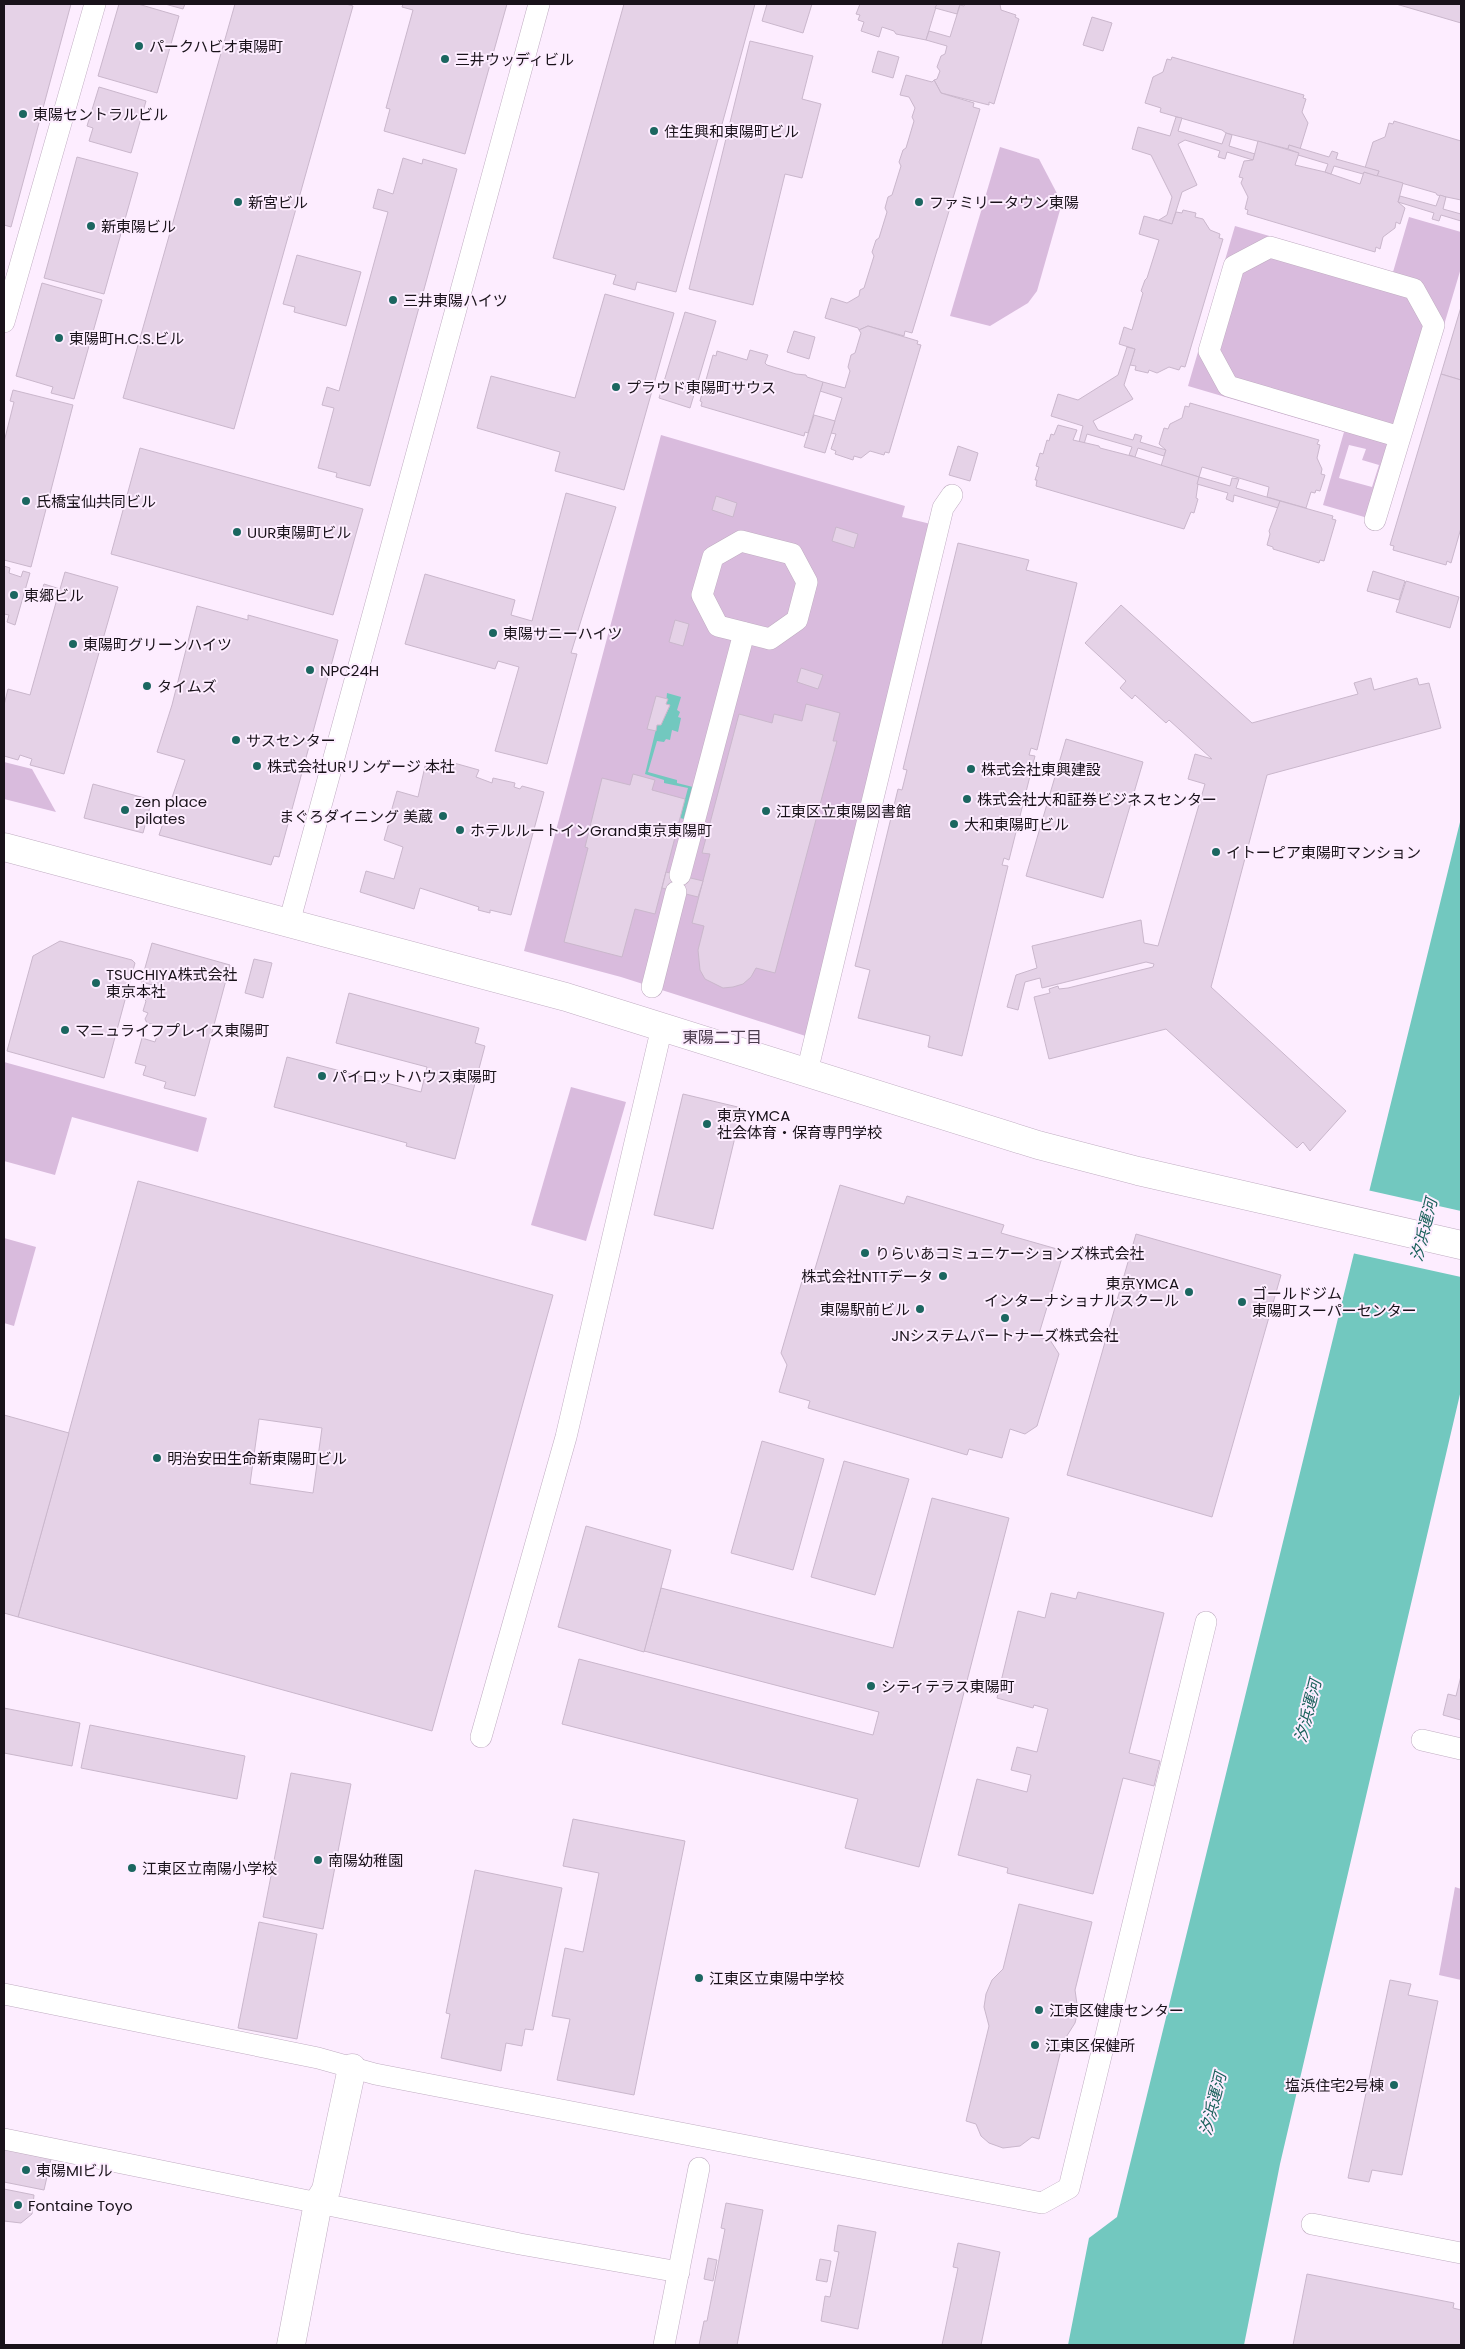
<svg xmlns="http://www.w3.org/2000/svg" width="1465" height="2349" font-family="Poppins,'Noto Sans JP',sans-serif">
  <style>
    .green { fill: #d9bbdd; fill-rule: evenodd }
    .water { fill: #72c8bf }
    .pier { fill: #fdedff }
    .building { fill: #e5d2e7; stroke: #cab7cc; fill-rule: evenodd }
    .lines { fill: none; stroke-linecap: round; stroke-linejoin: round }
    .street-casing { stroke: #c0adc2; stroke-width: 22 }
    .secondary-casing { stroke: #c0adc2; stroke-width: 29 }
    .street { stroke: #fff; stroke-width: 21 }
    .secondary { stroke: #fff; stroke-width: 28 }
    .poi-dot { fill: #1b6660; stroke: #fdedff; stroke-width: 2 }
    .labels { text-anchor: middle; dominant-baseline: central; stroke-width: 4; stroke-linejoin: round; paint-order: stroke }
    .poi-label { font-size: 15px; fill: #19121a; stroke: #fdedff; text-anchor: start }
    .neighbourhood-label { font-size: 16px; fill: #4d3d4f; stroke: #fdedff }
    .water-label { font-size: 16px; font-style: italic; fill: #1a615b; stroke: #fdedff }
  </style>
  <rect width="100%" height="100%" fill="#fdedff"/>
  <!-- green -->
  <g class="green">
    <polygon points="1000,147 1039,159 1062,203 1037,291 1028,303 990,326 950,316"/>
    <path d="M 1409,217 L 1461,232 L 1461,268 L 1385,523 L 1323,505 L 1344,432 L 1188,386 L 1235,226 L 1393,272 ZM 1349,445 L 1366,449 L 1362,460 L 1379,465 L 1372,487 L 1339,478 Z"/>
    <polygon points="661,435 905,506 902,517 939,526 815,1039 621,977 524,951"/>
    <polygon points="4,762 32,769 56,812 4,799"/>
    <polygon points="4,1062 207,1118 198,1152 72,1117 55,1175 4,1161"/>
    <polygon points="571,1087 626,1102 586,1241 531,1225"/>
    <polygon points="4,1238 36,1247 14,1326 4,1323"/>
    <polygon points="1455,1887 1461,1889 1461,1980 1439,1975"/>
  </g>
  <!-- water -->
  <g class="water">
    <polygon points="667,693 681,697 677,710 680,712 678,717 681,718 678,732 672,730 670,740 666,739 664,742 657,741 648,772 677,780 677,783 693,787 684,819 680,818 688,788 664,783 664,780 645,774 657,725 661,725 670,706 666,704"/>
    <polygon points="1461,818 1461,1390 1280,2164 1244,2345 1068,2345 1089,2238 1117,2217"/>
  </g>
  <!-- pier -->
  <polygon class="pier" points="1367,1190 1461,1211 1461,1277 1352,1253"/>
  <!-- building -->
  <g class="building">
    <polygon points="4,4 71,4 11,227 4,225"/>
    <polygon points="119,4 138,4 179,16 157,93 98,76"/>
    <polygon points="165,4 185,4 183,9"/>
    <polygon points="235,4 346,4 353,6 234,429 123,398"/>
    <polygon points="403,4 507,4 465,154 384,131 390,109 386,108 413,10 402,7"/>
    <polygon points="624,4 755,4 676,292 637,282 635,290 613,284 616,275 553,258"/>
    <polygon points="767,4 812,4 803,33 762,21"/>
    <polygon points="860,4 937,4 926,40 896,34 894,31 882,27 879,37 861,31 864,22 858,20 860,15 856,14"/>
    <polygon points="937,4 960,4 957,14 935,8"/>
    <polygon points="965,4 1000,4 1001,10 1016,15 1015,17 1019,19 994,104 989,102 989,105 941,93 934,80 937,79 940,71 937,67 941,56 945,54 947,46 926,40 929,31 950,37 960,5 964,6"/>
    <polygon points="1396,4 1461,4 1461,23"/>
    <polygon points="1092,17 1112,23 1103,51 1083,45"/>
    <polygon points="750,41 813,56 802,99 821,104 802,178 785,174 753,305 689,289"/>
    <polygon points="878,51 899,57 893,78 872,72"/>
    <polygon points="1172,57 1304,95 1303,98 1306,99 1302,112 1308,123 1300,149 1289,145 1288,149 1226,133 1222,130 1160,112 1161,108 1145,103 1153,77 1163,72 1167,59 1171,60"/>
    <polygon points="906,75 932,82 934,80 941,93 974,103 973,107 980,109 912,333 905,331 904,336 868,326 859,330 858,328 825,318 831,298 847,303 859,296 860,290 864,288 874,256 872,252 876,240 879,238 887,212 885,208 888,197 892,195 901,166 899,162 903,150 906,148 914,121 912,117 915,108 909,97 900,95"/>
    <polygon points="99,87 146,101 131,153 89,141 93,128 87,126"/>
    <polygon points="1176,117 1182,118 1178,131 1222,144 1226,133 1232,135 1229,146 1255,154 1253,160 1227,152 1225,159 1218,157 1220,151 1185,140 1178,144 1197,185 1182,192 1172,224 1159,220 1167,215 1172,197 1151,155 1132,149 1138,127 1170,136"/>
    <polygon points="1394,121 1461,141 1461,200 1437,195 1436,193 1377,176 1379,171 1365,168 1373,142 1385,137 1389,123 1393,124"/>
    <polygon points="1258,141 1299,153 1295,165 1325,172 1360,184 1364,172 1403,183 1398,202 1405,208 1400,224 1396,222 1395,228 1383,237 1380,249 1376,247 1375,252 1247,214 1248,210 1245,209 1248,197 1241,183 1243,178 1239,177 1244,161 1253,160"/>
    <polygon points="1289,145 1329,157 1332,151 1338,153 1336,159 1379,171 1377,176 1364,172 1363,174 1334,166 1331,174 1325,172 1328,164 1298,155 1299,153 1288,149"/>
    <polygon points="77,157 138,173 104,294 44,278"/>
    <polygon points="403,158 422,164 423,159 457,169 370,486 336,477 337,473 318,468 334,408 322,405 327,387 339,391 388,212 373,208 378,189 393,194"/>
    <polygon points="1440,195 1446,197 1443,209 1461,214 1461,221 1441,215 1439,221 1432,219 1434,213 1398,202 1400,196 1436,206"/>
    <polygon points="1183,210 1196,213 1195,217 1203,219 1210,230 1220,234 1219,238 1223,239 1185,367 1181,366 1179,370 1169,367 1157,373 1149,370 1148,373 1135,370 1136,366 1130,365 1135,349 1119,344 1124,327 1132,330 1143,293 1141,291 1145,280 1147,278 1159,240 1139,234 1144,216 1172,224 1176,212 1182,213"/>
    <polygon points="297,255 361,272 346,326 294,312 295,307 283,304"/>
    <polygon points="42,283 102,300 74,399 51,393 53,387 16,376"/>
    <polygon points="605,294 674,313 624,490 555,471 560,452 477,428 491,376 575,398"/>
    <polygon points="1461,307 1461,380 1441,374"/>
    <polygon points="685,312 716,321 690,408 659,398"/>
    <polygon points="868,326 918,341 917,344 921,345 889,453 885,452 884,455 870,451 861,458 854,456 853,460 835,454 836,451 831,449 836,434 831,433 842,398 820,391 823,382 845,388 850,371 848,367 851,355 855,353 861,333 859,330"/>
    <polygon points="794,331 815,337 809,359 787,352"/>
    <polygon points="1127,347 1135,349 1124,385 1133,399 1093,421 1098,430 1133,440 1135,434 1142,436 1140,442 1166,450 1164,456 1138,448 1135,457 1129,455 1132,447 1087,434 1084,444 1079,442 1083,426 1051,416 1058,394 1078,400 1118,375"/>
    <polygon points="750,350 768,355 765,363 767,365 796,374 806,375 807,377 823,382 808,433 805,432 804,436 701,406 702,402 700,401 713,355 716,356 717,351 747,360"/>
    <polygon points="1441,374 1461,380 1461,528 1451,563 1447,561 1446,565 1393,550 1394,546 1390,545"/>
    <polygon points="13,390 73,405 31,567 4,560 4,442 14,402 10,401"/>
    <polygon points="1190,403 1319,440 1317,444 1320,445 1317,458 1322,469 1321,474 1325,475 1320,491 1316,490 1315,493 1311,492 1306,508 1267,497 1269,487 1229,475 1202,467 1199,477 1161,466 1166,450 1159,444 1164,428 1168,429 1170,424 1182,418 1185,406 1189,407"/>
    <polygon points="814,415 835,421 825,453 804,447"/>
    <polygon points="1058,425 1077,430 1073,440 1099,446 1100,448 1135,457 1199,477 1196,498 1198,499 1194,513 1191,512 1184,529 1036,486 1037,480 1035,480 1039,467 1036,466 1040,453 1043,454 1047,440 1049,441 1051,434 1054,435"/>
    <polygon points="958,446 978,453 970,481 949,475"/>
    <polygon points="140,448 363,509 333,615 111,554"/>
    <polygon points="1199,477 1230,486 1232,478 1239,479 1236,488 1280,501 1278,508 1234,495 1233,502 1226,499 1228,493 1197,484"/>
    <polygon points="566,493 616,507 571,653 577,654 547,764 495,751 519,667 498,661 495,669 405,644 425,574 515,600 511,615 532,621"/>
    <polygon points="716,496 737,503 733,517 712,510"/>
    <polygon points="1280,501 1333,516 1332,519 1336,520 1324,561 1320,560 1319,563 1273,549 1273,547 1267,545 1270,534 1269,531"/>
    <polygon points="836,527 858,534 854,548 832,541"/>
    <polygon points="958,543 1029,560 1026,570 1077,583 1037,750 1031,748 1029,755 1035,756 1009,860 1004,858 1002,865 1008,866 962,1056 928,1047 930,1036 858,1018 870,970 855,966 898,789 902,790 907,770 903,769"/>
    <polygon points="4,566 10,568 9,573 21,577 23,571 30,573 15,625 7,622 9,615 4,614"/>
    <polygon points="1373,571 1405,581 1399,600 1367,591"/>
    <polygon points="65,572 118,587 64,774 30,765 32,759 20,755 18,760 4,756 4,705 8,689 30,695 57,599 40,595 44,584 60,589"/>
    <polygon points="1406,581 1459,597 1450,628 1396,612"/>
    <polygon points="1121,605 1252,723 1358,694 1354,683 1371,678 1374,690 1417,678 1419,685 1429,683 1441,728 1267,775 1211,987 1346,1111 1310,1151 1303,1142 1297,1148 1166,1029 1049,1059 1034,997 1050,993 1049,989 1058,986 1059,989 1068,988 1153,967 1154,964 1146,962 1042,988 1040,978 1025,982 1018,1010 1007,1007 1016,975 1037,968 1032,946 1141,920 1144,943 1158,946 1205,784 1188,779 1195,754 1212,759 1169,720 1166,723 1135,695 1132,699 1120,688 1126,681 1085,643"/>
    <polygon points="197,606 248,620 248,615 338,640 279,857 274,856 271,865 159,835 185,760 157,752 172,705"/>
    <polygon points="675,620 689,624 683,646 669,642"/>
    <polygon points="801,668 823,675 818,689 797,682"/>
    <polygon points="656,696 668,699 666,704 670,705 661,725 657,725 656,731 647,729"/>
    <polygon points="806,704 840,713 833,741 837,741 775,973 756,968 751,977 743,984 733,987 723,988 705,979 700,970 698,950 704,926 692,923 710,854 702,853 739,714 772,723 774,714 802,721"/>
    <polygon points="1066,739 1143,762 1103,898 1026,876"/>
    <polygon points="426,762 452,770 454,763 479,770 476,777 492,783 493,778 515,783 514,787 520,789 522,786 544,792 511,915 490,910 490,913 478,910 479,907 420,888 414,909 360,892 366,871 394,879 403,847 384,840 390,819 393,820 396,813 391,812 397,791 418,797"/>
    <polygon points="633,774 655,780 652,790 685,799 655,914 635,909 622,957 564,942 588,848 585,847 602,778 630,785"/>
    <polygon points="93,784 152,800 143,833 84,818"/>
    <polygon points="666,872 703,881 698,897 662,888"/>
    <polygon points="60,941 132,960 135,963 104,1078 7,1051 33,956"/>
    <polygon points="152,943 230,965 195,1096 164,1088 166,1082 143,1075 146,1066 135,1063 142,1038 155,1042 160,1026 147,1023 145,1019 148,1013 143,1011 146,1001 144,999 145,992 161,994 161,992 160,987 141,982"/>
    <polygon points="254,959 272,963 263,998 245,993"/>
    <polygon points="349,993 479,1028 475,1043 485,1046 455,1159 406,1146 407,1143 274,1107 287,1057 421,1092 427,1067 336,1043"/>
    <polygon points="683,1094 742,1108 713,1229 654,1215"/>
    <path d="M 138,1181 L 553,1295 L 432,1731 L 18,1617 ZM 259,1419 L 322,1428 L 313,1493 L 250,1484 Z"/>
    <polygon points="840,1185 904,1204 907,1196 1004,1225 1001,1233 1064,1251 1038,1337 1050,1340 1059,1354 1037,1426 1025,1434 1010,1429 1002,1458 969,1449 967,1455 808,1408 810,1401 779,1392 787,1365 781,1353 802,1281 814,1272"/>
    <polygon points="1136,1234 1281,1275 1212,1517 1067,1475"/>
    <polygon points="4,1415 69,1433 18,1617 4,1613"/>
    <polygon points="762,1441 824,1459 793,1570 731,1553"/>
    <polygon points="844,1461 909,1479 875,1595 811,1577"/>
    <polygon points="932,1498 1009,1518 919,1867 845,1848 858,1799 562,1724 579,1659 873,1735 879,1712 644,1651 661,1588 893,1648"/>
    <polygon points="586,1526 671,1550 644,1652 558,1627"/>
    <polygon points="1078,1592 1164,1613 1129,1753 1160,1761 1154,1786 1123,1778 1093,1894 1007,1873 1008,1868 958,1855 977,1779 1027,1792 1031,1775 1011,1770 1017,1747 1037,1752 1048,1709 1034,1705 1033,1708 997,1698 1018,1611 1045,1618 1051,1593 1076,1599"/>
    <polygon points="1461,1676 1461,1720 1443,1715 1448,1694 1456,1696"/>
    <polygon points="4,1708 80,1723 72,1766 4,1753"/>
    <polygon points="90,1725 245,1756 237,1799 81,1768"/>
    <polygon points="291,1773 351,1784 323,1929 263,1917"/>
    <polygon points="573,1819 685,1841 634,2095 557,2080 570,2019 552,2016 565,1948 583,1952 599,1873 563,1866"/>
    <polygon points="475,1870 562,1888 533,2030 525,2029 522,2046 506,2043 501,2071 441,2058 450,2014 446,2013"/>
    <polygon points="1019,1904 1092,1922 1075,1990 1078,2011 1075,2023 1063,2042 1039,2139 1032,2137 1020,2146 1003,2148 989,2143 981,2136 976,2124 966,2121 989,2026 984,2007 986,1994 992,1980 1003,1969"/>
    <polygon points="259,1922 317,1934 297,2039 238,2028"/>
    <polygon points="1390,1980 1411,1984 1408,1995 1438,2001 1402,2175 1372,2170 1369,2182 1348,2178"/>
    <polygon points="4,2149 51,2159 44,2190 4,2182"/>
    <polygon points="4,2189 34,2195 32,2214 21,2223 4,2221"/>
    <polygon points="726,2203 763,2210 737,2345 699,2345 704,2321 707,2321 725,2229 721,2228"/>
    <polygon points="838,2225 876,2232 858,2329 821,2321 825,2296 830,2297 839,2252 834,2251"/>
    <polygon points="958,2243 1000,2252 981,2345 942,2345 958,2268 953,2267"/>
    <polygon points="708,2258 717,2260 713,2281 704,2279"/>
    <polygon points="820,2259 831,2261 827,2282 816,2280"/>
    <polygon points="1307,2274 1454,2303 1453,2308 1461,2310 1461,2345 1293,2345"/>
  </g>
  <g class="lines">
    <!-- street casing -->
    <g class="street-casing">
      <g id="street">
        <polyline points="4,322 95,4"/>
        <polyline points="1375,520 1434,325 1414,289 1270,247 1234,266 1209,351 1228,386 1400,437"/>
        <polygon points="741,541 792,554 807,582 797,620 770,639 718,626 702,595 713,557"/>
        <polyline points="680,875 744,633"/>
        <polyline points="289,923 539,4"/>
        <polyline points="652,987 676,892"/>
        <polyline points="807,1072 943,508 952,495"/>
        <polyline points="481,1737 566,1437 662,1027"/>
        <polyline points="1422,1740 1461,1749"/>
        <polyline points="4,1994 318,2058 375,2074 1042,2203 1069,2188 1206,1622"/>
        <polyline points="4,2139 520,2244 679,2272"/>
        <polyline points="1312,2224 1461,2253"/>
        <polyline points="664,2345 699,2168"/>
      </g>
    </g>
    <!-- secondary casing -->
    <g class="secondary-casing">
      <g id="secondary">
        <polyline points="4,847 566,997 1038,1145 1138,1171 1461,1245"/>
        <polyline points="291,2345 318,2203 326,2190 352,2068"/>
      </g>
    </g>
    <!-- street -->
    <use href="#street" class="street"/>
    <!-- secondary -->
    <use href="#secondary" class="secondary"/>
  </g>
  <!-- markers -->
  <g class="poi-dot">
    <circle cx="139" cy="46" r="5"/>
    <circle cx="445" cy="59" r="5"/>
    <circle cx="23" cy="114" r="5"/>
    <circle cx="654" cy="131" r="5"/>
    <circle cx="238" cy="202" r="5"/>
    <circle cx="919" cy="202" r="5"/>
    <circle cx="91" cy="226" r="5"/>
    <circle cx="393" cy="300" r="5"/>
    <circle cx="59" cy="338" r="5"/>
    <circle cx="616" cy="387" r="5"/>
    <circle cx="26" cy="501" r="5"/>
    <circle cx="237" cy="532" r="5"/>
    <circle cx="14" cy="595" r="5"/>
    <circle cx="493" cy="633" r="5"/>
    <circle cx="73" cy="644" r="5"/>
    <circle cx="310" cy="670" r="5"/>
    <circle cx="147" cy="686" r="5"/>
    <circle cx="236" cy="740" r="5"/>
    <circle cx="257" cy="766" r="5"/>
    <circle cx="971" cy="769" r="5"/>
    <circle cx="967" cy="799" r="5"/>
    <circle cx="125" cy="810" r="5"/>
    <circle cx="766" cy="811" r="5"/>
    <circle cx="443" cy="816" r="5"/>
    <circle cx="954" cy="824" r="5"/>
    <circle cx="460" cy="830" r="5"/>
    <circle cx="1216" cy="852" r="5"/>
    <circle cx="96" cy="983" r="5"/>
    <circle cx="65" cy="1030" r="5"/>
    <circle cx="322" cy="1076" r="5"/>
    <circle cx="707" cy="1124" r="5"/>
    <circle cx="865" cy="1253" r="5"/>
    <circle cx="943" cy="1276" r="5"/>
    <circle cx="1189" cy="1292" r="5"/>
    <circle cx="1242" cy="1302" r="5"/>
    <circle cx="920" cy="1309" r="5"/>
    <circle cx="1005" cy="1318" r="5"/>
    <circle cx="157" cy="1458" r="5"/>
    <circle cx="871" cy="1686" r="5"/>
    <circle cx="318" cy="1860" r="5"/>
    <circle cx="132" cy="1868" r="5"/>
    <circle cx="699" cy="1978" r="5"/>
    <circle cx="1039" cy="2010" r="5"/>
    <circle cx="1035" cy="2045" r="5"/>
    <circle cx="1394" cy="2085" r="5"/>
    <circle cx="26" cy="2170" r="5"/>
    <circle cx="18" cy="2205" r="5"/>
  </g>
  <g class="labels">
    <!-- poi labels -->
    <g class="poi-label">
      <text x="149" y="46">パークハビオ東陽町</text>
      <text x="455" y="59">三井ウッディビル</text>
      <text x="33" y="114">東陽セントラルビル</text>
      <text x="664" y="131">住生興和東陽町ビル</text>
      <text x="248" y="202">新宮ビル</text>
      <text x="929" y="202">ファミリータウン東陽</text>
      <text x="101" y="226">新東陽ビル</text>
      <text x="403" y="300">三井東陽ハイツ</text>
      <text x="69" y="338">東陽町H.C.S.ビル</text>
      <text x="626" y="387">プラウド東陽町サウス</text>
      <text x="36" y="501">氏橋宝仙共同ビル</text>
      <text x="247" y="532">UUR東陽町ビル</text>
      <text x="24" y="595">東郷ビル</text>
      <text x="503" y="633">東陽サニーハイツ</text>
      <text x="83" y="644">東陽町グリーンハイツ</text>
      <text x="320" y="670">NPC24H</text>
      <text x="157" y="686">タイムズ</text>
      <text x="246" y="740">サスセンター</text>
      <text x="267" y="766">株式会社URリンゲージ 本社</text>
      <text x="981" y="769">株式会社東興建設</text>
      <text x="977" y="799">株式会社大和証券ビジネスセンター</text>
      <text x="135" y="801">zen place<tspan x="135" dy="17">pilates</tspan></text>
      <text x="776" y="811">江東区立東陽図書館</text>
      <text x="433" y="816" text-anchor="end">まぐろダイニング 美蔵</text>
      <text x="964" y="824">大和東陽町ビル</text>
      <text x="470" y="830">ホテルルートインGrand東京東陽町</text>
      <text x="1226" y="852">イトーピア東陽町マンション</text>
      <text x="106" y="974">TSUCHIYA株式会社<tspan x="106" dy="17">東京本社</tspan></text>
      <text x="75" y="1030">マニュライフプレイス東陽町</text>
      <text x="332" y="1076">パイロットハウス東陽町</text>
      <text x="717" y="1115">東京YMCA<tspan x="717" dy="17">社会体育・保育専門学校</tspan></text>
      <text x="875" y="1253">りらいあコミュニケーションズ株式会社</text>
      <text x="933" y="1276" text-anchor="end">株式会社NTTデータ</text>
      <text x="1179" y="1283" text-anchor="end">東京YMCA<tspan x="1179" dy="17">インターナショナルスクール</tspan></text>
      <text x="1252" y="1293">ゴールドジム<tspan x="1252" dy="17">東陽町スーパーセンター</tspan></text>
      <text x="910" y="1309" text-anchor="end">東陽駅前ビル</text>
      <text x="1005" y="1335" text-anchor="middle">JNシステムパートナーズ株式会社</text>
      <text x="167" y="1458">明治安田生命新東陽町ビル</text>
      <text x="881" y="1686">シティテラス東陽町</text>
      <text x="328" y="1860">南陽幼稚園</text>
      <text x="142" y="1868">江東区立南陽小学校</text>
      <text x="709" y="1978">江東区立東陽中学校</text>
      <text x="1049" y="2010">江東区健康センター</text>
      <text x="1045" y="2045">江東区保健所</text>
      <text x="1384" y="2085" text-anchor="end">塩浜住宅2号棟</text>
      <text x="36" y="2170">東陽MIビル</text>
      <text x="28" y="2205">Fontaine Toyo</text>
    </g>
    <!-- neighbourhood labels -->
    <g class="neighbourhood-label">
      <text x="722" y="1037">東陽二丁目</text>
    </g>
    <!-- water labels -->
    <g class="water-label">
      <text transform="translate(1424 1230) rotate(-76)">汐浜運河</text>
      <text transform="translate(1308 1711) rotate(-76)">汐浜運河</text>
      <text transform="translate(1213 2104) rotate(-76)">汐浜運河</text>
    </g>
  </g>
  <!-- border -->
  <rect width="1465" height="2349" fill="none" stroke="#19121a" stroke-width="10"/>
</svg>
